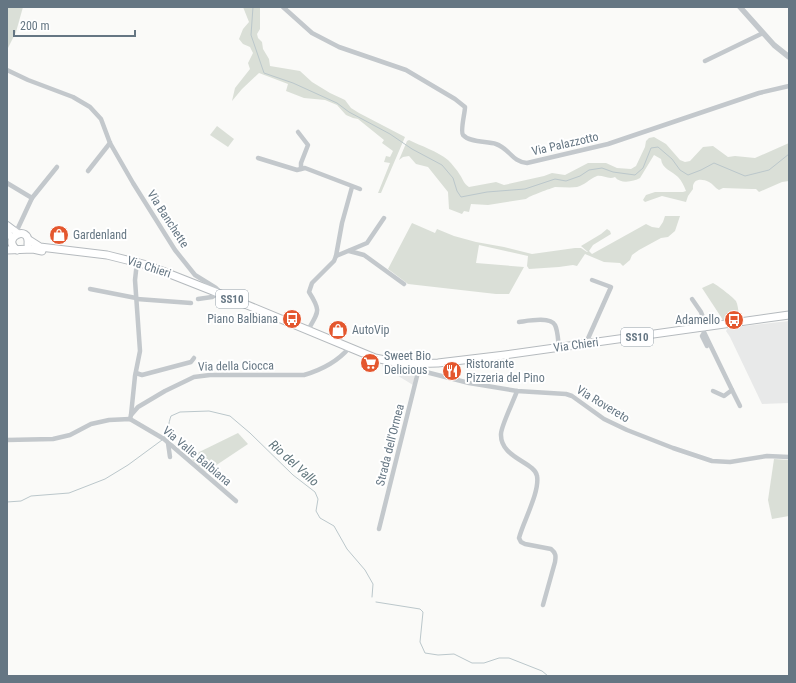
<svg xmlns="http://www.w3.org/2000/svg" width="796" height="683" font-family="'Roboto Condensed',sans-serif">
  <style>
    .built { fill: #e8e9e9 }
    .green { fill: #dadfd7 }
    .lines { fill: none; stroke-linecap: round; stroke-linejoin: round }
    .stream { stroke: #bbc7cb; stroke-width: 1 }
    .secondary-casing { stroke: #b3babf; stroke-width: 8 }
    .primary-casing { stroke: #b5babe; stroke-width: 9 }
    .minor { stroke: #c3c8cc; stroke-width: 4.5 }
    .tertiary { stroke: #c3c8cc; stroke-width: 5.5 }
    .secondary { stroke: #fff; stroke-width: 6 }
    .primary { stroke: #fff; stroke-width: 7 }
    .labels { text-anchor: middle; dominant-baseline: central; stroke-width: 4; stroke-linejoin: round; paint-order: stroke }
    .shield { fill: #fff; stroke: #939fa8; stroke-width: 1 }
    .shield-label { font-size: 11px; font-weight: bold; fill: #657683 }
    .street-label { font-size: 12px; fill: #657683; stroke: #fff }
    .poi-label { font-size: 12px; fill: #657683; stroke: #fff; text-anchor: start }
    .water-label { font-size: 13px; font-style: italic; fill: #60757c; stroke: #fff }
  </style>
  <rect width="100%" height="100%" fill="#fafaf8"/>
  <!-- built -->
  <g class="built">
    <polygon points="789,321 789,403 762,404 730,337 726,331 728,328"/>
    <polygon points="383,364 416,370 413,385 382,366"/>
  </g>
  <!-- green -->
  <g class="green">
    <polygon points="7,7 23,7 16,32 7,50"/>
    <polygon points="243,7 260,7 260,29 257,34 258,38 262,42 263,49 269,59 270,66 300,71 312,82 330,93 345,100 351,108 359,113 405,137 381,193 378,193 390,163 384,162 386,156 390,157 393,151 382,143 384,140 358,119 353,118 346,115 337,105 325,100 304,98 286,91 288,84 259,73 242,89 232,101 235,88 250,69 248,63 253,53 250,47 243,44 239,39 243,29 249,22"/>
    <polygon points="217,126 234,139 228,147 210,135"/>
    <path d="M 654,137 L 666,144 L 680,160 L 685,162 L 690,161 L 703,147 L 713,146 L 728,157 L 735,156 L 755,158 L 789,143 L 789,181 L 782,182 L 759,192 L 756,189 L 752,189 L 723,188 L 719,190 C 715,188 713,184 709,182 C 701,178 692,179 693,189 L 688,196 L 686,202 L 662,196 L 645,202 L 643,200 L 646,195 L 655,192 L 683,192 L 686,191 C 684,186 682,181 678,177 C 672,171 662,169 661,159 L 654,155 L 640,178 C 633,182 620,184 615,177 C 609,180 603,175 597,176 C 589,179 585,185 577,187 C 570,188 562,187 555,187 C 552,188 529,196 526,199 L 488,205 L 471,204 L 469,212 L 464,211 L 462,214 L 449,209 L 448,192 L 428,167 L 416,164 L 409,156 L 403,157 L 399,160 L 407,141 L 409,140 C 421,146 437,151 448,160 C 452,164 457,170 460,175 C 463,179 463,183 469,187 L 496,182 L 504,185 L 544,176 L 552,173 L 565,175 L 588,163 L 606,163 L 617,168 L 631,169 L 636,166 L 645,147 L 646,141 L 649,138 Z"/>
    <polygon points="665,216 680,216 675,231 668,237 661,238 639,250 632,255 630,260 623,266 620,263 604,262 585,254 577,266 573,265 559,267 529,269 527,266 528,256 479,245 476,263 524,267 509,294 496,294 408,284 388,269 412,223 435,233 437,229 454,236 476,242 504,247 532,254 575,248 581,248 587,252 588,252 581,246 601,234 607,229 610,231 611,234 593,245 589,251 592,254 646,224 652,227 659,228 663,222"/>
    <path d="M 713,283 C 717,285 733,297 736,301 C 738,305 738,310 739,314 L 733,315 L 723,320 L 702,288 Z"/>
    <polygon points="238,433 248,444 206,472 189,457"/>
    <polygon points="774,459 789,460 789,516 772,519 768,500"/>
  </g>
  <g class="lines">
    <!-- stream -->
    <g class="stream">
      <polyline points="253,7 251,35 264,73 293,83 337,103 349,112 390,134 412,149 442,165 453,178 457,191 461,197 487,192 525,189 555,179 566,181 580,176 589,170 602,168 613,172 635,175 643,168 651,148 658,147 672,159 680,170 688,175 701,170 714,163 745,176 769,170 789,154"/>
      <path d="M 164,437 C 169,430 168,424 171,416 L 180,412 L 209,411 L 230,416 L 250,433 L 293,475 L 315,492 L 318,499 L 316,511 L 320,518 L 334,526 L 347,549 L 365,570 L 373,584 L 372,597"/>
      <polyline points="7,502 21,501 31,496 69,493 105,479 128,465 162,440"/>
      <polyline points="376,602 420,609 423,612 420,642 425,653 438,655 454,654 472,663 484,663 499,658 509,658 542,671 548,676"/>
    </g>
    <!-- secondary casing -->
    <g class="secondary-casing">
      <g id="secondary">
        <polyline points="7,225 19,234"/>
        <polyline points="7,230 12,239"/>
      </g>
    </g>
    <!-- primary casing -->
    <g class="primary-casing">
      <g id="primary">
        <polyline points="29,240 40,247 107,255 147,265 223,295 375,358 405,364 438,363 505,355 789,315"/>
        <polyline points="7,250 33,249 42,251"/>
        <path d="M 17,250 C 0,238 30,223 28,244"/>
      </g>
    </g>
    <!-- minor -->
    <g class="minor">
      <path d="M 283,7 L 312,33 L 339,47 L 406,70 L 455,99 L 465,107 C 465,113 460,131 463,135 C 470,143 487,141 496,144 C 509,148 512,162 527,163 L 608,144 L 759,93 L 789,86"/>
      <polyline points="705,61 763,33"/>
      <polyline points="7,70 28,80 73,97 90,107 101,119 110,143 133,183 175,250 195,275 216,288 221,293"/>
      <polyline points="298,132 308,145 301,163 301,169"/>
      <polyline points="258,158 297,170 305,168 360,189"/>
      <polyline points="88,171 110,143"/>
      <polyline points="7,183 32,198"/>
      <polyline points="19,234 18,230 18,228 32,198 57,167"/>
      <polyline points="349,251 364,255 404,284"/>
      <polyline points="336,256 342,223 352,187"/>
      <polyline points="90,289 136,298"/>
      <polyline points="137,299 191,303"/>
      <polyline points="198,299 212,297 219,293"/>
      <polyline points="692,299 701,312 707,328"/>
      <path d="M 519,322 C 527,321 550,316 555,325 C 558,331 558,341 559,347"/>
      <polyline points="702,328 732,390 724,396 713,391"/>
      <path d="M 308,330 C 319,311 321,311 309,292 L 312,283 L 334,261 L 336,256 L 367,243 L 384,218"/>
      <polyline points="704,333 702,336 707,346"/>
      <polyline points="586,343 611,287 592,280"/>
      <polyline points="409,364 418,370 469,383 517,391 566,394 572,396 604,419 627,430 673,448 712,461 730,462 767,456 789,457"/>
      <polyline points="136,373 142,375 191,362 194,358"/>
      <polyline points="732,390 740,406"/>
      <path d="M 517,391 C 514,400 501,426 501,434 C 500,458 535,462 537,476 C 540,492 523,522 519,538 L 521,542 L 525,544 L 551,549 C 556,553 556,556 555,562 L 543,605"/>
      <polyline points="131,415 135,376 140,351 135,280 137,262"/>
      <path d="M 130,419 L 131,415 L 138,407 L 165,391 L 194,377 L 210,375 L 304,375 C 321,370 338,361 349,348"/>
      <polyline points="7,440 53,439 70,435 91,424 109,420 130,419 164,439 236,501"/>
      <polyline points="168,443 170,457"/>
      <polyline points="379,529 419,368"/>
    </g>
    <!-- tertiary -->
    <polyline class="tertiary" points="740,7 774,45 789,57"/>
    <!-- secondary -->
    <use href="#secondary" class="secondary"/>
    <!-- primary -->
    <use href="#primary" class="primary"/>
  </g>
  <!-- icons -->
  <defs>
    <g id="shop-disc" transform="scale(1)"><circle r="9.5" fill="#e4572e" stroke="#fff"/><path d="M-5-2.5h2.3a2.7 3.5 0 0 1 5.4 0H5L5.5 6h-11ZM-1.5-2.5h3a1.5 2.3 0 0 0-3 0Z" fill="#fff"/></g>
    <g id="bus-disc" transform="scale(1)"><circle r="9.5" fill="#e4572e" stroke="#fff"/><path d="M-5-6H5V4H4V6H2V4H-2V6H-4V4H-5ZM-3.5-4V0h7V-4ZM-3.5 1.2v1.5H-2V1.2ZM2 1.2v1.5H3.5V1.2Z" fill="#fff"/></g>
    <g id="supermarket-disc" transform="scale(1)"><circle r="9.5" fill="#e4572e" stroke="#fff"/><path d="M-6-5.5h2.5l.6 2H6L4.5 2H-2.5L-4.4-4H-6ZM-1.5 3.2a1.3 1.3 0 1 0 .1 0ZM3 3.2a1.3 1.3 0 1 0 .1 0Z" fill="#fff"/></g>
    <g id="restaurant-disc" transform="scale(1)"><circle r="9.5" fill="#e4572e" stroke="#fff"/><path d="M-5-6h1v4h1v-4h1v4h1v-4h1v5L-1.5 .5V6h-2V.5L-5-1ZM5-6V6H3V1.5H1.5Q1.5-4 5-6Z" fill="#fff"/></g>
  </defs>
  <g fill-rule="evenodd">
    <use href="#shop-disc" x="59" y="235"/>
    <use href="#bus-disc" x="292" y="319"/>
    <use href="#bus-disc" x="734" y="320"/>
    <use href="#shop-disc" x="338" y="330"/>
    <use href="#supermarket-disc" x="370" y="363"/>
    <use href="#restaurant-disc" x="452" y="371"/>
  </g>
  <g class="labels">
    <!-- shield labels -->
    <g class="shield">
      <rect x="216" y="290" width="32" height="18" rx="3"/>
      <rect x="621" y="328" width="32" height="18" rx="3"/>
    </g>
    <g class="shield-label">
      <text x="232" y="299">SS10</text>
      <text x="637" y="337">SS10</text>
    </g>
    <!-- street labels -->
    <g class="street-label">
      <text transform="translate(565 144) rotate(-13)">Via Palazzotto</text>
      <text transform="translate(168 219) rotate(57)">Via Banchette</text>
      <text transform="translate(149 267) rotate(18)">Via Chieri</text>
      <text transform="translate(576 345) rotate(-8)">Via Chieri</text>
      <text transform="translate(236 366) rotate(-1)">Via della Ciocca</text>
      <text transform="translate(603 404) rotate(31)">Via Rovereto</text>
      <text transform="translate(390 445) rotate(-76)">Strada dell'Ormea</text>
      <text transform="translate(197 456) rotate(40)">Via Valle Balbiana</text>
    </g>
    <!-- poi labels -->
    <g class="poi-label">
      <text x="73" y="235">Gardenland</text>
      <text x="278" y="319" text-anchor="end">Piano Balbiana</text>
      <text x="720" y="320" text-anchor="end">Adamello</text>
      <text x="352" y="330">AutoVip</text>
      <text x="384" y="356">Sweet Bio<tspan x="384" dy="14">Delicious</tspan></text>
      <text x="466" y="364">Ristorante<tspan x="466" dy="14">Pizzeria del Pino</tspan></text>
    </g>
    <!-- water labels -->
    <g class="water-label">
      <text transform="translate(294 463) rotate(42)">Rio del Vallo</text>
    </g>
  </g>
  <!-- border -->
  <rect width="796" height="683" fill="none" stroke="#657683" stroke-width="16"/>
  <!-- scale -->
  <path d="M14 30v6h121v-6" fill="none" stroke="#657683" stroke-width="2"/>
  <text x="20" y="30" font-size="12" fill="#657683" stroke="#ffffff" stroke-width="3" paint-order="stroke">200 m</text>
</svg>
